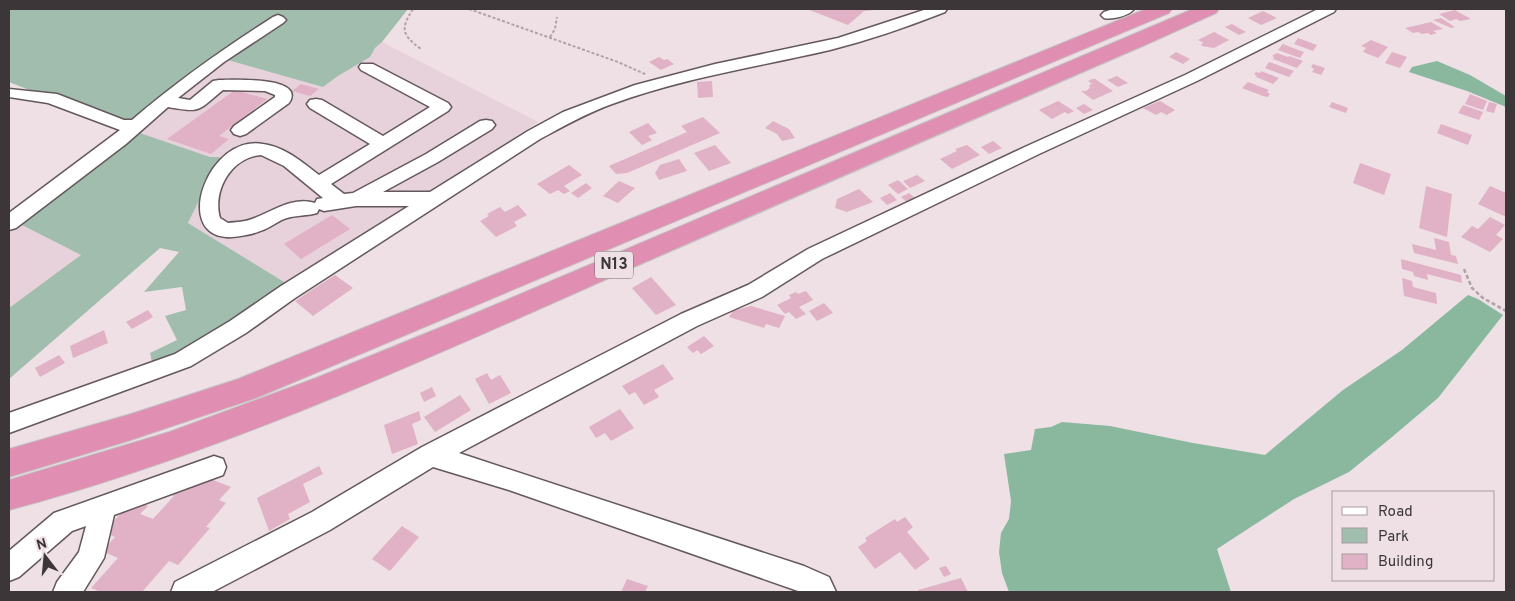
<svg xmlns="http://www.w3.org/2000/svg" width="1515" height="601" font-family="Overpass,sans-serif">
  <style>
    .built { fill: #e7d1da }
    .green { fill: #a1bdad }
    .forest { fill: #89b89e }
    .building { fill: #e1b1c5 }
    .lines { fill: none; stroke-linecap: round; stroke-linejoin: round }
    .minor-casing { stroke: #64585d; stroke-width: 3 }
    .highway-casing { stroke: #c4c3c4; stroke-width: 2 }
    .path-far1 { stroke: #aea3a8; stroke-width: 2; stroke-dasharray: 3 2; stroke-linecap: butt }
    .path { stroke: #aea3a8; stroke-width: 2.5; stroke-dasharray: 4 2.5; stroke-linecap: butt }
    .minor { fill: #fff; fill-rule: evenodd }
    .highway { fill: #e08fb3; fill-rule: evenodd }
    .labels { text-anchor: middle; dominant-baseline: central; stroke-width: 5; stroke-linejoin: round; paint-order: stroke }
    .shield { fill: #eee0e5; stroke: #71696d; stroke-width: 1 }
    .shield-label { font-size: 16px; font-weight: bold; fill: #3c3639 }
  </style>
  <rect width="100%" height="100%" fill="#eee0e5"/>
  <!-- built -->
  <g class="built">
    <polygon points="382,42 538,122 437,189 352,241 289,285 188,223 219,157 210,157 137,132 224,59 323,87 338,76 370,57 375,48"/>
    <polygon points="18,223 81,255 9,308 9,229"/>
  </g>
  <!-- green -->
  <polygon class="green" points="9,9 408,9 382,42 375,48 370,57 338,76 323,87 224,59 137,132 210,157 220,157 188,223 289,285 199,343 152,362 150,353 177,340 165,316 186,310 182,287 144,292 179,252 160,248 9,379 9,308 81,255 18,223 136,132 9,82"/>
  <!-- forest -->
  <g class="forest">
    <polygon points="1437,61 1470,75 1506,96 1506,107 1467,91 1409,72 1412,67"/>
    <polygon points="1468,295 1478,299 1503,315 1438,398 1392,437 1349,472 1294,499 1217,549 1231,592 1009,592 1002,573 999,552 1001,533 1009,519 1011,501 1004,454 1031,450 1035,429 1051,427 1062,422 1110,426 1193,443 1265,455 1343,390 1402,350"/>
  </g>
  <!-- building -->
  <g class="building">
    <polygon points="807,9 875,9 875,10 864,11 848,25"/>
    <polygon points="1455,10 1471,19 1460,21 1456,19 1450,21 1439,14"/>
    <polygon points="1263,11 1277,18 1261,25 1248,18"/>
    <polygon points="1441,18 1455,27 1451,28 1433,20"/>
    <polygon points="1431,22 1443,29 1433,31 1437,33 1431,35 1428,33 1422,34 1418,32 1413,33 1405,28"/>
    <polygon points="1232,24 1246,32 1239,35 1225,27"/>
    <polygon points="1214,32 1229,40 1214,48 1202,46 1201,44 1204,43 1198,40"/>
    <polygon points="1298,38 1317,45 1313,51 1294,44"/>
    <polygon points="1371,40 1388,47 1378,58 1363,52 1366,48 1361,46"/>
    <polygon points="1283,44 1293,48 1304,52 1300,58 1278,50"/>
    <polygon points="1176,52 1190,59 1183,64 1169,57"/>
    <polygon points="1392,52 1407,57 1400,68 1385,63"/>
    <polygon points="1277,53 1288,57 1289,56 1303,61 1297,68 1273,59 1274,57 1272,56"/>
    <polygon points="659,57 664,60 667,59 674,64 661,70 649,62"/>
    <polygon points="1269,62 1294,71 1289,77 1265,68"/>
    <polygon points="1313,64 1325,68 1321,75 1312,72 1314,69 1311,67"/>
    <polygon points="1261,71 1279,78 1273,84 1256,77 1257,76 1254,74 1256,72 1260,73"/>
    <polygon points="1117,76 1128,83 1118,87 1107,80"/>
    <polygon points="1092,79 1095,79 1113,91 1093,100 1081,91 1086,91 1090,88 1089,85 1092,84 1088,81"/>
    <polygon points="712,81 713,97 698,98 697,82"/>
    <polygon points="1248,82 1269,90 1267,92 1270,94 1268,97 1263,96 1242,88"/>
    <polygon points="301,84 319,89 310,96 292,91"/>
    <polygon points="235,90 267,99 219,136 229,139 211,154 167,139"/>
    <polygon points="1470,94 1487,101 1483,110 1465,104"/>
    <polygon points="1058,101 1074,111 1068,114 1065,112 1052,119 1039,110"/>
    <polygon points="1160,101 1175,110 1167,115 1161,112 1156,115 1143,108"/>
    <polygon points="1332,102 1348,108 1346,113 1329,107"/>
    <polygon points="1489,102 1497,104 1494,113 1486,111"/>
    <polygon points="1084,104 1093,110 1084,114 1076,108"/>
    <polygon points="1463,105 1483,112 1479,120 1458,113"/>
    <polygon points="703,117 720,133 627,173 616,174 609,166 687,132 681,126"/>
    <polygon points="773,121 789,129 795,138 782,141 777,134 765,128"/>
    <polygon points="648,123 657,133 648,136 652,140 642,145 629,132"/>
    <polygon points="1441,124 1472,135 1468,145 1437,133"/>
    <polygon points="993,141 1002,148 989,154 981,147"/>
    <polygon points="715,145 731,163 709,171 694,153"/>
    <polygon points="967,145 980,155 952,169 940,159 957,151 955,149"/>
    <polygon points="679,159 687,171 659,180 655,173 660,165"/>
    <polygon points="1360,163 1391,174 1384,195 1353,183"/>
    <polygon points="569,165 582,175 564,186 570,191 564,194 558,190 550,194 537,184"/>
    <polygon points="917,175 925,181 910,188 903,181"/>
    <polygon points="898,180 908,189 898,194 888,185"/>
    <polygon points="619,181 635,188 618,203 603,196"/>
    <polygon points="586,183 592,188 578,198 571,193"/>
    <polygon points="1426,186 1452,194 1447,237 1419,228"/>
    <polygon points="1490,186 1506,193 1506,217 1478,204"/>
    <polygon points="859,189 873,202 847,212 835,208 837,199"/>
    <polygon points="890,193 897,200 887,205 880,198"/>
    <polygon points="909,193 916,199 908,203 901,197"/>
    <polygon points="518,205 527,215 514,222 517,226 496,237 480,221 489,216 487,214 500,207 505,212"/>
    <polygon points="332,215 350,229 301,259 284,244"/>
    <polygon points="1490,217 1505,225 1496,235 1503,239 1490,252 1461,237 1472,226 1478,229"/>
    <polygon points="1434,238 1449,242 1451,255 1456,256 1458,264 1414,253 1412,244 1436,250"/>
    <polygon points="1401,259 1461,275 1462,283 1427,274 1428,280 1414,276 1413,272 1402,269"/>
    <polygon points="335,275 353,288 313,316 295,301"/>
    <polygon points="651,277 676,305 656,315 632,288"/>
    <polygon points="1402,278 1412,281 1413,287 1436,293 1437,304 1404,296"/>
    <polygon points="806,291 813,300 799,307 806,314 796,319 789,312 785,314 777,305 791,298 789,295 796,292 798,294"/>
    <polygon points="824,303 833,313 817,321 809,311"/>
    <polygon points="751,306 785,316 779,328 766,324 764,328 729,317 733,311"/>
    <polygon points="148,310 153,317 132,329 126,322"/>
    <polygon points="104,330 108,343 73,358 70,346"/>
    <polygon points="704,336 714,346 701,354 697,350 693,353 687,347"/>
    <polygon points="59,355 65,363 40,377 35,368"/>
    <polygon points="663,364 674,379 654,390 659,397 644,405 635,392 629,395 622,386"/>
    <polygon points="487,373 491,380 500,375 511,393 489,404 475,379"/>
    <polygon points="432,387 436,396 424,402 420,393"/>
    <polygon points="460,395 471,410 435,432 424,417"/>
    <polygon points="620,409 634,428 611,441 605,433 596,438 589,427"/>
    <polygon points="419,411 421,420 412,424 418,444 392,454 384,425"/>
    <polygon points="319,466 323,474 303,484 310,502 288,514 290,519 269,531 257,498"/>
    <polygon points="203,476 231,487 219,500 226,503 206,527 210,528 178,565 169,561 142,592 101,592 91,588 118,558 102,551 115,537 103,532 126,508 130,509 137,501 148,506 140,514 153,519 174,496 169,494 179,483 191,488"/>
    <polygon points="905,517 913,527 907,532 930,559 915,570 900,552 875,569 858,547 867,541 865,538 895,519 897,522"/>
    <polygon points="402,526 419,537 390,571 372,559"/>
    <polygon points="946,566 951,574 944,577 939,568"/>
    <polygon points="961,578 968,592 919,592 918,590"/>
    <polygon points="627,579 648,586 645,592 621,592"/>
  </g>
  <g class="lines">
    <!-- minor casing -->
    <g class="minor-casing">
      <g id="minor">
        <path d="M 927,9 L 947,9 L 945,12 C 907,27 869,40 830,50 C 757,67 682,78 612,104 C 587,113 564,126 540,139 L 295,298 L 246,333 L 191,366 L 9,433 L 9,413 L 175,354 L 230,321 L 281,286 L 409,206 L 356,206 L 324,211 L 319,209 L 317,213 C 307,216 297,215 287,218 C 279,220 271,227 263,230 C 254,234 236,238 226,237 C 173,233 209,134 263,144 C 285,147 302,162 319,175 L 370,144 L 310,108 L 307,104 L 310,100 L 316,99 L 322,100 L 383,136 L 430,107 L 361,70 L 359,67 L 361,64 L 373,64 L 448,103 L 451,107 L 448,111 L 331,184 L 344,194 L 353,193 L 426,154 L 480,121 L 486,120 L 492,121 L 495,125 L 492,129 L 438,162 L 383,192 L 430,192 L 528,131 L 563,112 L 635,85 L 715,64 L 838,38 ZM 261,155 L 284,166 L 323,198 L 317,199 L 315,203 C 292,196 272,212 252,219 C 245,222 236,222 228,223 L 220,218 C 212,190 232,157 261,155 Z"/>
        <path d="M 1113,9 L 1134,9 C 1129,16 1112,20 1104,18 L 1101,15 L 1104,12 Z"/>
        <polygon points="1318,9 1336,9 1334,12 1197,81 1039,154 822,259 762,297 697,326 459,453 804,566 829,577 836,592 801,592 509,490 433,467 330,530 212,592 171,592 175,582 312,512 422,447 681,314 748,285 808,249 1027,146 1185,75"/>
        <path d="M 278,15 L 283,17 L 286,20 L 283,23 L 224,62 L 178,98 L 190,100 L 213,81 L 219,80 C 231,80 307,76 289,103 L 246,134 L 240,136 L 234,134 L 231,130 L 234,126 L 275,97 L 275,95 L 265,91 L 223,90 C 197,111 202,113 168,107 L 126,144 L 16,228 L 9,230 L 9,213 L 120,130 L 48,103 L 9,97 L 9,89 L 57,94 L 124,120 L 132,120 C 176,82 223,49 273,17 Z"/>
        <polygon points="214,456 223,459 226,467 223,475 114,515 104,558 83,592 53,592 57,582 79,552 86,526 72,531 19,577 9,581 9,551 54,513"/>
      </g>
    </g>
    <!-- highway casing -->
    <g class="highway-casing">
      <g id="highway">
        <polygon points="1146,9 1172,9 1169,13 256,398 131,440 9,477 9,449 131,414 238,379"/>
        <path d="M 1193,9 L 1219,9 L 1216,13 L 1145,45 C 969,121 793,197 618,274 C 420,362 219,454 9,510 L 9,480 L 169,432 L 316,378 L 471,315 Z"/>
      </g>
    </g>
    <!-- path-far1 -->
    <g class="path-far1">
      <path d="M 413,9 C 400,29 402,35 421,49"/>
      <polyline points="469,9 618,62 647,75"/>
      <polyline points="550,37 555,29 557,17"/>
    </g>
    <!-- path -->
    <polyline class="path" points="1464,269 1472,288 1483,298 1506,311"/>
    <!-- minor -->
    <use href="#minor" class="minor"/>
    <!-- highway -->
    <use href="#highway" class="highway"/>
  </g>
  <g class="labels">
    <!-- shield labels -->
    <rect class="shield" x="595" y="251.5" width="38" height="27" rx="4"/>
    <g class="shield-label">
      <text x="614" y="265">N13</text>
    </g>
  </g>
  <!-- border -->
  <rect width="1515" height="601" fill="none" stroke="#3c3639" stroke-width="20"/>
  <!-- legend -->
  <rect x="1332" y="491" width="162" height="90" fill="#eee0e5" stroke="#a79ca0"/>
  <rect x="1342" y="507" width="25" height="8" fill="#ffffff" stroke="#a79ca0"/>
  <text x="1378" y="516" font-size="15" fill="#3c3639">Road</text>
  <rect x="1342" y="528" width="25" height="15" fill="#a1bdad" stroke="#a79ca0"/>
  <text x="1378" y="541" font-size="15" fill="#3c3639">Park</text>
  <rect x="1342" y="554" width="25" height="15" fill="#e1b1c5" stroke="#a79ca0"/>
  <text x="1378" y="566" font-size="15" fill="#3c3639">Building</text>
  <!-- north arrow -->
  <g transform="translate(45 556) rotate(344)" stroke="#eee0e5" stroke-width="4" paint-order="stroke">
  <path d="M0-4L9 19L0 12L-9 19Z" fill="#3c3639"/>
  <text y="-8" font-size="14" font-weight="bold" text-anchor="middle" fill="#3c3639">N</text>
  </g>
</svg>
